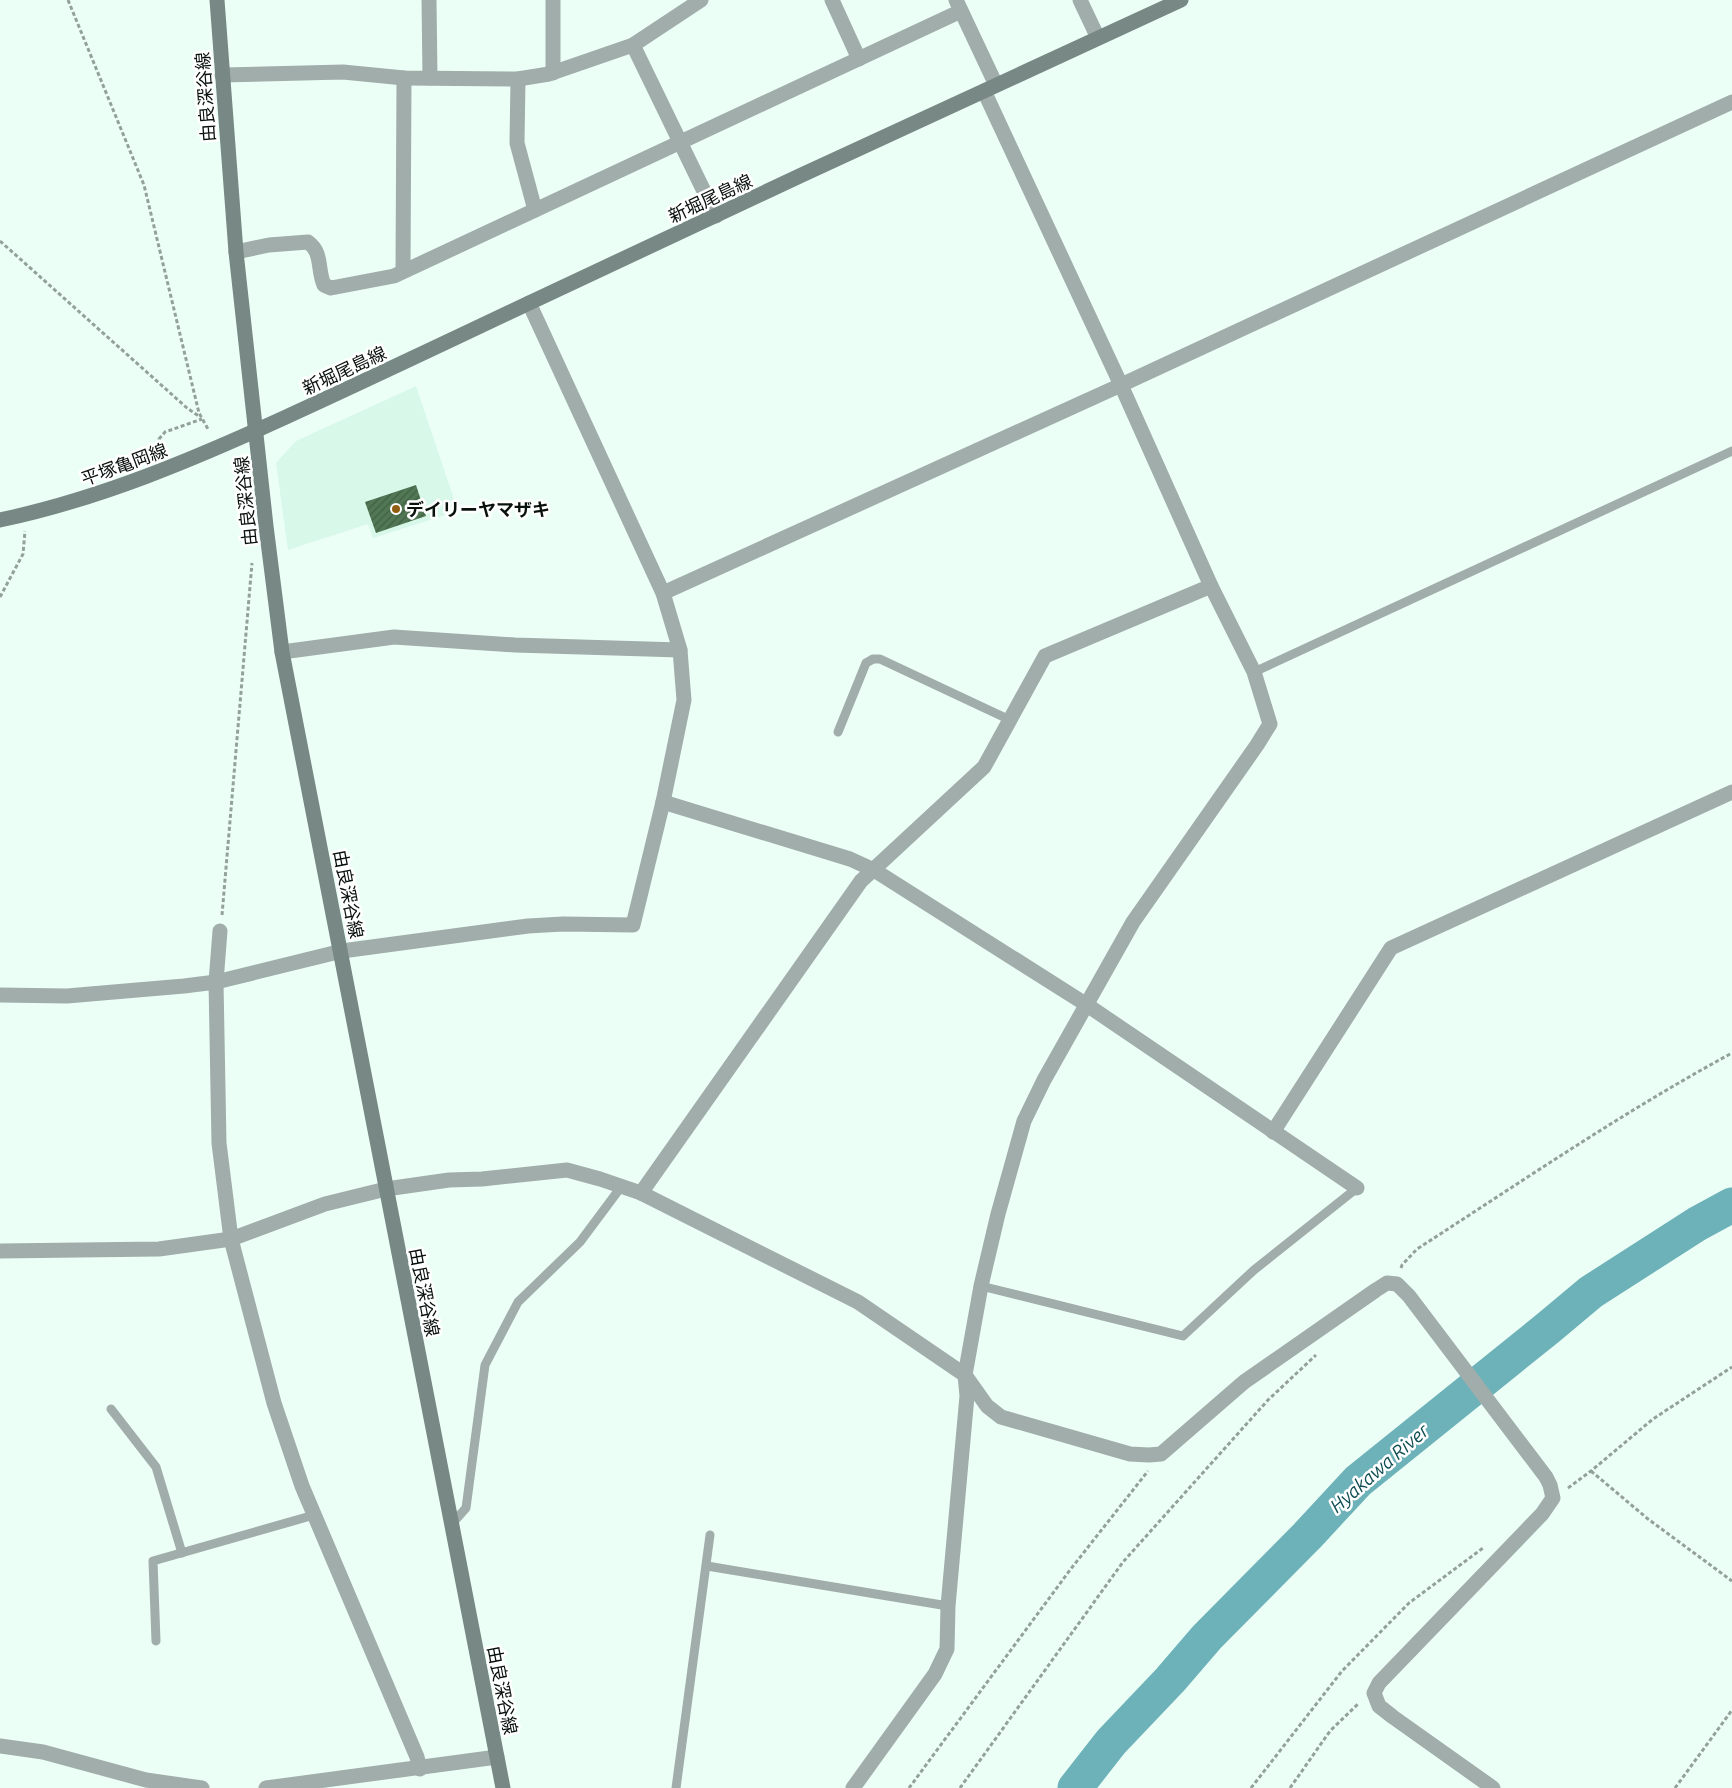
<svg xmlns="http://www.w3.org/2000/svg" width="1732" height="1788" font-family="Ubuntu,'Noto Sans JP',sans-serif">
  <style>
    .built { fill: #d8f8e9 }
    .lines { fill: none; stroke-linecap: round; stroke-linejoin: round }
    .river { stroke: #6eb2b9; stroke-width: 35 }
    .building { fill: url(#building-hatch) }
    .path { stroke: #93a19a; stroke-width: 3; stroke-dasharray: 4 2.5; stroke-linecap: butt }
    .lane { stroke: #a1adab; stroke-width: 9 }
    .street { stroke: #a1adab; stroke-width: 15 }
    .secondary { stroke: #778885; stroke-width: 15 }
    .poi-dot { fill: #915d10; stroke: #fff; stroke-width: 2 }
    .labels { text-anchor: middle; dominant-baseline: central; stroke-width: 5; stroke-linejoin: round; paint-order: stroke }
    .street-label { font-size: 18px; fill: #09110d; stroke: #fff }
    .poi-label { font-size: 18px; font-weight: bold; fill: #09110d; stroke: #fff; text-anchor: start }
    .water-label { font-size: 19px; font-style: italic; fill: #104e53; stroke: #fff }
  </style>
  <defs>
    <pattern id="building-hatch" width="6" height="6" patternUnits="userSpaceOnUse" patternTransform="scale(1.25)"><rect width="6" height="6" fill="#517754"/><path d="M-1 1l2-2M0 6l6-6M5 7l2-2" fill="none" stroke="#416044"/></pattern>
  </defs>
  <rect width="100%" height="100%" fill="#ecfff6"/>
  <!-- built -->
  <polygon class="built" points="416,386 458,511 373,538 368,524 288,550 276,463 296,441"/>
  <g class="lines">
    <!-- river -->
    <polyline class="river" points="1075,1788 1111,1742 1170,1680 1207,1637 1307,1536 1358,1481 1548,1328 1591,1292 1697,1224 1732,1205"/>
  </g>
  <!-- building -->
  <polygon class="building" points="416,485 426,516 376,533 365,502"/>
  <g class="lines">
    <!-- path -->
    <g class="path">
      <polyline points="68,0 144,185 199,413 208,429"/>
      <polyline points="0,241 187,408 200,417"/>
      <polyline points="161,452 159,439 165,432 202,419"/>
      <polyline points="0,597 23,554 25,531"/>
      <polyline points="222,915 252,563"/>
      <path d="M 1401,1268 L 1402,1265 L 1417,1249 C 1521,1182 1623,1112 1732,1053"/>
      <polyline points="1591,1471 1648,1519 1732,1581"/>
      <polyline points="1568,1488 1591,1471 1653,1419 1732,1367"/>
      <polyline points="909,1788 1070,1570 1148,1471"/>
      <polyline points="960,1788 1123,1562 1268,1400 1316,1355"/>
      <polyline points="1251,1788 1342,1671 1409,1603 1483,1548"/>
      <polyline points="1290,1788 1330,1731 1359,1703"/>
      <polyline points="1675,1788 1732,1710"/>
    </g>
    <!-- lane -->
    <g class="lane">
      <polyline points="1254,672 1732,451"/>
      <polyline points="838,732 866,663 873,659 880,659 1010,720"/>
      <polyline points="981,1286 1183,1336 1254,1270 1357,1188"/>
      <polyline points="111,1409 156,1467 182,1553"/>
      <polyline points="451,1525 466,1508 485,1365 518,1302 580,1242 621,1187"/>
      <polyline points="707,1566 948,1606"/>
      <polyline points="156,1641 153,1561 314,1515"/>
      <polyline points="676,1788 710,1535"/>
    </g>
    <!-- street -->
    <g class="street">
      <polyline points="429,0 430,78"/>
      <polyline points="832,0 859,59"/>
      <polyline points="956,0 996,85"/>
      <polyline points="1080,0 1098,38"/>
      <polyline points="633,45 716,216"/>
      <polyline points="553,73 553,0"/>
      <polyline points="222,75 343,72 404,78 518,79 549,74 633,45 701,0"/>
      <polyline points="518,79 517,143 535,210"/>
      <path d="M 236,252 L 269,245 L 308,242 C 323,253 317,269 324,285 L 331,288 L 394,276 L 961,11"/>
      <polyline points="403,271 404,78"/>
      <polyline points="663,593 1121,385 1732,102"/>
      <polyline points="282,652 394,637 515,645 680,650"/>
      <polyline points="663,802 850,859 874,870 1087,1005 1357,1188"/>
      <polyline points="220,931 216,982 219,1143 231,1239 274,1403 302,1486 417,1757 420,1769"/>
      <polyline points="0,995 67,996 184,986 216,982 342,951 528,926 563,924 633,925 663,802 684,700 680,650 663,593 529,303"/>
      <polyline points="1273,1132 1391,948 1732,792"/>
      <polyline points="641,1193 861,881 984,767 1045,656 1211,586"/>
      <polyline points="0,1251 159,1249 231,1239 325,1204 386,1189 449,1180 482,1179 567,1170 600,1179 641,1193 858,1302 965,1375 987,1406 1001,1417 1130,1454 1149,1455 1161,1454 1244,1382 1376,1290 1387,1283 1397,1284 1409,1296 1546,1477 1550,1485 1553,1498 1542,1514 1379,1683 1374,1693 1379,1706 1393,1717 1493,1788"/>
      <polyline points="0,1746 43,1752 146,1780 202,1788"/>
      <polyline points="266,1788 497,1757"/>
      <polyline points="853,1788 935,1674 947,1649 948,1606 967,1396 965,1375 981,1286 998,1214 1024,1121 1044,1080 1133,922 1257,745 1270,724 1254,672 1211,586 1121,385 984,91"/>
    </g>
    <!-- secondary -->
    <g class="secondary">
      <polyline points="217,0 236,252 266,526 282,652 503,1788"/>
      <path d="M 0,520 C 100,499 194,459 286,417 C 367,380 447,342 527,304 C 744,201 963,100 1181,0"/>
    </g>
  </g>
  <!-- markers -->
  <circle class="poi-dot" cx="396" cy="509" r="5"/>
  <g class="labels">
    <!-- street labels -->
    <g class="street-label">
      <text transform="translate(205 97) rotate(-94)">由良深谷線</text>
      <text transform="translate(710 198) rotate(-25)">新堀尾島線</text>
      <text transform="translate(344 370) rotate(-25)">新堀尾島線</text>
      <text transform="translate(124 464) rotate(-20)">平塚亀岡線</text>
      <text transform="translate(245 501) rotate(-96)">由良深谷線</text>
      <text transform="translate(349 894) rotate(79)">由良深谷線</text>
      <text transform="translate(425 1292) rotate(79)">由良深谷線</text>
      <text transform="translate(503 1690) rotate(79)">由良深谷線</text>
    </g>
    <!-- poi labels -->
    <g class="poi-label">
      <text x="406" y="509">デイリーヤマザキ</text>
    </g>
    <!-- water labels -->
    <g class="water-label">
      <text transform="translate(1379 1468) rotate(-41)">Hyakawa River</text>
    </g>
  </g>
</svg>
